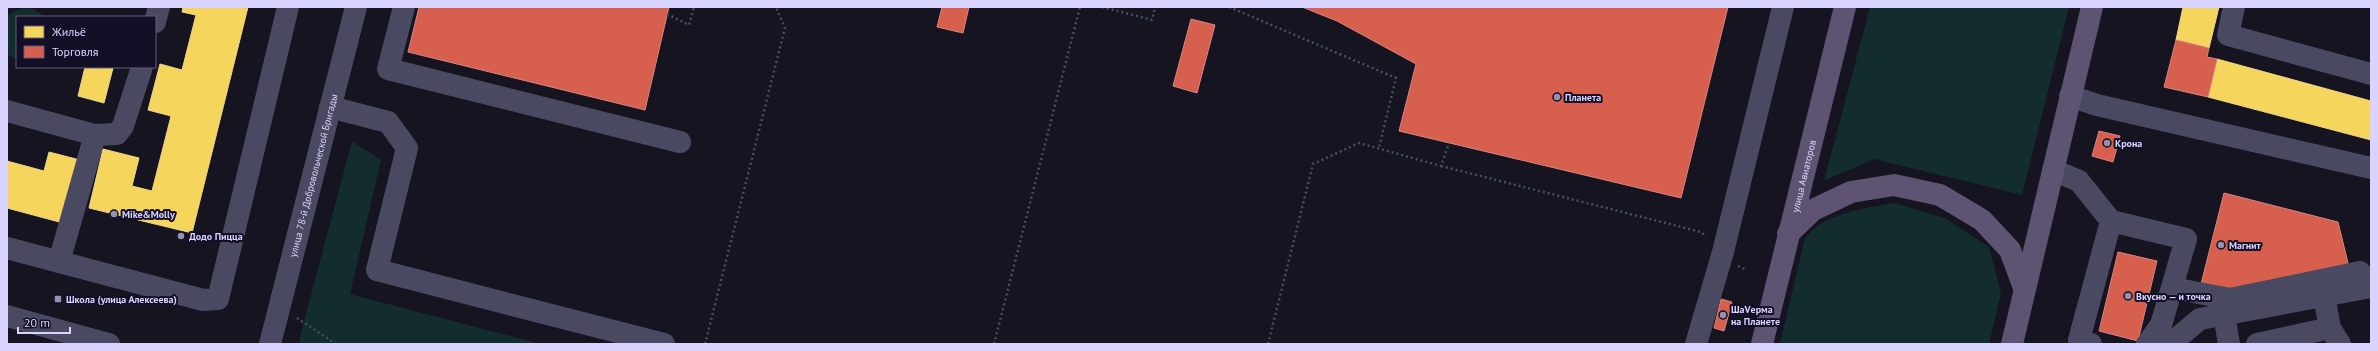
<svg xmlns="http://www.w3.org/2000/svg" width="2378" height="351" font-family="'PT Sans',sans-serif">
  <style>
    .green { fill: #132c2d }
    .homes { fill: #f6d55c; stroke: #edd58d }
    .shops { fill: #d6604d; stroke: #d78382 }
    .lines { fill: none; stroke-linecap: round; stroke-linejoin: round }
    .path { stroke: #44505f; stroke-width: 2.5; stroke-dasharray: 2 3; stroke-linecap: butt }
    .minor { stroke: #4a4962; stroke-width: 22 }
    .major { stroke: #5e5373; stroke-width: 22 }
    .poi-dot { fill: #9591b1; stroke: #130f26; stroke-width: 1.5 }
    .labels { text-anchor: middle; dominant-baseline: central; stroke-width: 4; stroke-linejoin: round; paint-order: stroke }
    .poi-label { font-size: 10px; font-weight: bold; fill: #d9d4ff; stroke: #130f26; text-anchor: start }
    .street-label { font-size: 10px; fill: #d9d4ff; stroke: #130f26 }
  </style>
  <rect width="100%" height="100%" fill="#161421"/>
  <!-- green -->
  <g class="green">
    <polygon points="1870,7 2069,7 2022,195 1874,159 1824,181"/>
    <polygon points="24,8 33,9 46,17 17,17 17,60 7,54 7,16 16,10"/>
    <polygon points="352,141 381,160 350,294 541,344 301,344 299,340"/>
    <path d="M 1894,203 L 1945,218 L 1989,247 L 2001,293 L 1989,344 L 1780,344 L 1805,238 C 1826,212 1862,209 1894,203 Z"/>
  </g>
  <!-- homes -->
  <g class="homes">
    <polygon points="183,7 248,7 192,233 89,208 103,149 139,158 132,186 152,191 171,116 148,110 160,64 182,70 196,15 182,12"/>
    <polygon points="2183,7 2219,7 2209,48 2176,40"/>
    <polygon points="2217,59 2371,101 2371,140 2208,97"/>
    <polygon points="85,67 113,68 104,103 78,96"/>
    <polygon points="49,152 80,160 63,223 7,208 7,161 44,171"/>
  </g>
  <!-- shops -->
  <g class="shops">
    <polygon points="419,7 669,7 645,110 408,52"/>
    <polygon points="942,7 969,7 963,33 937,27"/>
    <polygon points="1302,7 1728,7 1681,198 1399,131 1416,64 1337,21"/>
    <polygon points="1191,19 1215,25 1197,93 1173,86"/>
    <polygon points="2176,40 2209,48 2207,57 2217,59 2208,97 2164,87"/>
    <polygon points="2099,131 2120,136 2113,162 2092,156"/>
    <polygon points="2224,193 2338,222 2349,267 2236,293 2201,284"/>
    <polygon points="2118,252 2157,261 2138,341 2099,331"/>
    <polygon points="1721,299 1732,302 1724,331 1714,328"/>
  </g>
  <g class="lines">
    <!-- path -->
    <g class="path">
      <polyline points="1102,7 1152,20 1155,7"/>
      <polyline points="1229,7 1396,78 1379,148"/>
      <polyline points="667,14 689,25 694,7"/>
      <polyline points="1441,166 1701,232 1706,237"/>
      <polyline points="1738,266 1747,270"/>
      <polyline points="297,318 336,344"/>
      <polyline points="705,344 785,28 776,7"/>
      <polyline points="994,344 1080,7"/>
      <polyline points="1268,344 1313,164 1359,143 1441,166 1449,143"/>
    </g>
    <!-- minor -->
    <g class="minor">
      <polyline points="404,7 388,69 680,142"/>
      <polyline points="2234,7 2228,35 2371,74"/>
      <polyline points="155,22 159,7"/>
      <polyline points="2070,96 2097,105 2371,168"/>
      <polyline points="330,107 388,122 407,148 377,270 664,344"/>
      <polyline points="7,111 95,135 59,262"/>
      <polyline points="95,135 117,134 123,126 142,67"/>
      <polyline points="2053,170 2079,181 2111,221 2079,340 2091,344"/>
      <polyline points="2111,221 2186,239 2161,325 2147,344"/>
      <polyline points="7,248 203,300 218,299 288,7"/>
      <polyline points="2173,288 2230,299 2360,272"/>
      <polyline points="2324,296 2330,328 2340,344"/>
      <polyline points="2224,314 2229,344"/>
      <polyline points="7,316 109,344"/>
      <path id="s1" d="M 270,344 L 356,7"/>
      <polyline points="1696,344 1723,252 1783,7"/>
      <polyline points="2170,344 2200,319 2371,287"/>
      <polyline points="2257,344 2330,328"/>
    </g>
    <!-- major -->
    <g class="major">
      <polyline points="1788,234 1813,210 1851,192 1894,185 1940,195 1982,220 2010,250 2024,288"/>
      <path id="s2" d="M 1762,344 L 1845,7"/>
      <polyline points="2012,344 2092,7"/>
    </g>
  </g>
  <!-- markers -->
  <g class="poi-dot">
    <circle cx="1557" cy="97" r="4"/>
    <circle cx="2107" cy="143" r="4"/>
    <circle cx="114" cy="214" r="4"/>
    <circle cx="181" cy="236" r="4"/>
    <circle cx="2221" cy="245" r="4"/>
    <circle cx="2128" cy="296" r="4"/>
    <rect x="54" y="295" width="8" height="8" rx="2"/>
    <circle cx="1723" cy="315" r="4"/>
  </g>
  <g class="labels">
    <!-- poi labels -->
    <g class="poi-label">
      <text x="1565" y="97">Планета</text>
      <text x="2115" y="143">Крона</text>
      <text x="122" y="214">Mike&amp;Molly</text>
      <text x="189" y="236">Додо Пицца</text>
      <text x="2229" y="245">Магнит</text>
      <text x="2136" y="296">Вкусно — и точка</text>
      <text x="66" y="299">Школа (улица Алексеева)</text>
      <text x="1731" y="309">ШаVерма<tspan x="1731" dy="12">на Планете</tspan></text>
    </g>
    <!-- street labels -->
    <g class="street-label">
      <text stroke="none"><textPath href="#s1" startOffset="174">улица 78-й Добровольческой Бригады</textPath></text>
      <text stroke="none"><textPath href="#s2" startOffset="173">улица Авиаторов</textPath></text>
    </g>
  </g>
  <!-- border -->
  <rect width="2378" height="351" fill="none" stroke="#d9d4ff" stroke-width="16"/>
  <!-- legend -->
  <rect x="16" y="16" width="140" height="52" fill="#130f26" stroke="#625e7d"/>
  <rect x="24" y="26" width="20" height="12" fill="#f6d55c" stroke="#625e7d"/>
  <text x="52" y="36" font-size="12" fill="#d9d4ff">Жильё</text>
  <rect x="24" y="46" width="20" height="12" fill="#d6604d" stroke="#625e7d"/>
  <text x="52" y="56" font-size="12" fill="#d9d4ff">Торговля</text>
  <!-- scale -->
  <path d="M18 327v6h52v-6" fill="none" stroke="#d9d4ff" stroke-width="2"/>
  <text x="24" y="327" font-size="12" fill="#d9d4ff" stroke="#130f26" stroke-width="3" paint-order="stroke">20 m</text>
</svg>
